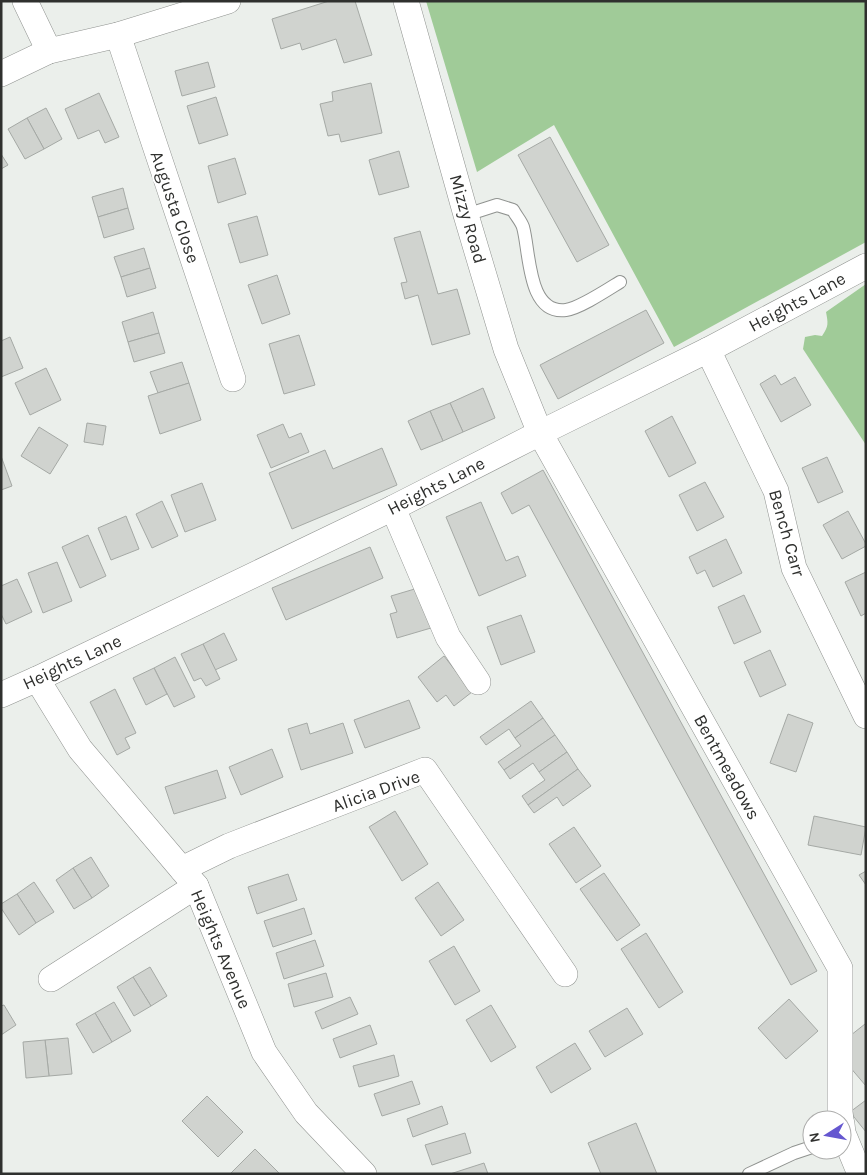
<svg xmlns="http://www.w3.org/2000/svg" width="867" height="1175" font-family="Karla,sans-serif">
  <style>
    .green { fill: #a0cb98 }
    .building { fill: #d0d3cf; stroke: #a5a9a5 }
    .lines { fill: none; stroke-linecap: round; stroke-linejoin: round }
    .service-casing { stroke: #909390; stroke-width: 14 }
    .minor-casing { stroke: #909390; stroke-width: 26 }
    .service { stroke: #fff; stroke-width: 12 }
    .minor { stroke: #fff; stroke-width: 25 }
    .labels { text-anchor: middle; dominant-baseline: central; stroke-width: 4; stroke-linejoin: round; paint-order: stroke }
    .street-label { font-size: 18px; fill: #2f302e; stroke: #fff }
  </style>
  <rect width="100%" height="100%" fill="#ebefeb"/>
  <!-- green -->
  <g class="green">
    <polygon points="426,1 866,1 866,242 674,347 554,125 477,172"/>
    <path d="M 866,284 L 866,445 L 803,349 L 805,337 L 815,335 L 822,336 C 829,326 828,323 826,312 Z"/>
  </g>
  <!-- building -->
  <g class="building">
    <polygon points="329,1 355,1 372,55 344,63 336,39 302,50 300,43 281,49 272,19"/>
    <polygon points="208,62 215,87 182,96 175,71"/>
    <polygon points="371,83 382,133 341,142 339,134 328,136 320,104 333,101 332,92"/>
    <polygon points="99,93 119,137 105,143 99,130 78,139 65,109"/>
    <polygon points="216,97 228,135 199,144 187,106"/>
    <polygon points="46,108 62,139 44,149 27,118"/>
    <polygon points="27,118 44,149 25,159 8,129"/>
    <polygon points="550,137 609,245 577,262 518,155"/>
    <polygon points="399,151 409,187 379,195 369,160"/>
    <polygon points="1,154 8,165 1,169"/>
    <polygon points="235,158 246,194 218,203 208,166"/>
    <polygon points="123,188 128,208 98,217 92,197"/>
    <polygon points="128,208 134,229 104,238 98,217"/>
    <polygon points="257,216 268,255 240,263 228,224"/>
    <polygon points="420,231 438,294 457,289 470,334 432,345 418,295 405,299 401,283 407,282 394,238"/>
    <polygon points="144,248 150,268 121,277 114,257"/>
    <polygon points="150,268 156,288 127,297 121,277"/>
    <polygon points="277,275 290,314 262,324 248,285"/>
    <polygon points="646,310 664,343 558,399 540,365"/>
    <polygon points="153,312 159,333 128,342 122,322"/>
    <polygon points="159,333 165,353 134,362 128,342"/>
    <polygon points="299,335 315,385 284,394 269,344"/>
    <polygon points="10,337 23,368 1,377 1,341"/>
    <polygon points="182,362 189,383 158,393 150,372"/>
    <polygon points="46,368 61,400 30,415 15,383"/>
    <polygon points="775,375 781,385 795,377 811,405 781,422 760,384"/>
    <polygon points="189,383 201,420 160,434 148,396"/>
    <polygon points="483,388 495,418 463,432 450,403"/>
    <polygon points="450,403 463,432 443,441 430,411"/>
    <polygon points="430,411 443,441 421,450 408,421"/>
    <polygon points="672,416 696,463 669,477 645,431"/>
    <polygon points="87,423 106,426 103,445 84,442"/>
    <polygon points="283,424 289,438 301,433 309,452 271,468 257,435"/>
    <polygon points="39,427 68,445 50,474 21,456"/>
    <polygon points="382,448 397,485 292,529 269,473 325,450 333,469"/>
    <polygon points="1,456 12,486 1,490"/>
    <polygon points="827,457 843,492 818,503 802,468"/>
    <polygon points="543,470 817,971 791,985 529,505 512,514 501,493"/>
    <polygon points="705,482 724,517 697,531 679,495"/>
    <polygon points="202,483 216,520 185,532 171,495"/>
    <polygon points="162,501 178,536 152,548 136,514"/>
    <polygon points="481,502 506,561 518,556 526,576 479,596 446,517"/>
    <polygon points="848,511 866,544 866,546 842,559 823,525"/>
    <polygon points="126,516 139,549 111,560 98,528"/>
    <polygon points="88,535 106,576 80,588 62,547"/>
    <polygon points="726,539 742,573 713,587 705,570 697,574 689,557"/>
    <polygon points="370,547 383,578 286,620 272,588"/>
    <polygon points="57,562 72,601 43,613 28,573"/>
    <polygon points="866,572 866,613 861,616 845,582"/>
    <polygon points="17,579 32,612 6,624 1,614 1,586"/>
    <polygon points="418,588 431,628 397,638 390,614 397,612 391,596"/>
    <polygon points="744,595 761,632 734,644 718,607"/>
    <polygon points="521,615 535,652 501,665 487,627"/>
    <polygon points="224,633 237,660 215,670 203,644"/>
    <polygon points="203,644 220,679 206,686 201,678 194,681 181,654"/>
    <polygon points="770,650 786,685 760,697 744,662"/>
    <polygon points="444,656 472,692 454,706 446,695 437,702 418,677"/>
    <polygon points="175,657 195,697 174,707 154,668"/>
    <polygon points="154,668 167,694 146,705 133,678"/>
    <polygon points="115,689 136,733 125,738 130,748 117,755 90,702"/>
    <polygon points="409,700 420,728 365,748 354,720"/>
    <polygon points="531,701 543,718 515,738 509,729 486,745 480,737"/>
    <polygon points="788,714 813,723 796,772 770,763"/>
    <polygon points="543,718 555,735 504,770 498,762 521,746 515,738"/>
    <polygon points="307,723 310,734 343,723 353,753 301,770 288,729"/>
    <polygon points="555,735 567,752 539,772 533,763 510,779 504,770"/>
    <polygon points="272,749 283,777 241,795 229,767"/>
    <polygon points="567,752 578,769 528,805 522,796 545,780 539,772"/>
    <polygon points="578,769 591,786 563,806 557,797 534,813 528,805"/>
    <polygon points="217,770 226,798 174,814 165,787"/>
    <polygon points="395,811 428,864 402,881 369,827"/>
    <polygon points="814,816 866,827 861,855 808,845"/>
    <polygon points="574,827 601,866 576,883 549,844"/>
    <polygon points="91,857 109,886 92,898 73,868"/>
    <polygon points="73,868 92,898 74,909 56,880"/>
    <polygon points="866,871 866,885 859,875"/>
    <polygon points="604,873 640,925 617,941 580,889"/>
    <polygon points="288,874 297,900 257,914 248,887"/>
    <polygon points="34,882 54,912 36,923 17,894"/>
    <polygon points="438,882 464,920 441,936 415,898"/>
    <polygon points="17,894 36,923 19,935 1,908 1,904"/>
    <polygon points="304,908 312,934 273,947 264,921"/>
    <polygon points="646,933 683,992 659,1008 621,949"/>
    <polygon points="315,940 324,966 284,979 276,953"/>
    <polygon points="454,946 480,991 455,1005 429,961"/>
    <polygon points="150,967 167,996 151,1006 133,977"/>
    <polygon points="326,973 333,997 294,1007 288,984"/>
    <polygon points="133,977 151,1006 134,1016 117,987"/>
    <polygon points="350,997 358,1014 322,1029 315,1012"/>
    <polygon points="789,999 818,1031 786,1059 758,1028"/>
    <polygon points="114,1002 131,1031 112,1042 95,1013"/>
    <polygon points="4,1005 16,1025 1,1035 1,1006"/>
    <polygon points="491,1005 516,1047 491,1062 466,1020"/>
    <polygon points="627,1008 643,1034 605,1057 589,1031"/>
    <polygon points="95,1013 112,1042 93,1053 76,1024"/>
    <polygon points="865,1024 866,1025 866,1086 849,1066 846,1039"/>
    <polygon points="370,1025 377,1044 340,1058 333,1039"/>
    <polygon points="68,1038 72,1074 49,1076 45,1040"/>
    <polygon points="45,1040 49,1076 26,1078 23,1042"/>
    <polygon points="575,1043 591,1069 551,1093 536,1067"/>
    <polygon points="394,1055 399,1076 359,1087 353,1066"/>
    <polygon points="412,1081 420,1104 382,1116 374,1094"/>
    <polygon points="207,1096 243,1132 218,1157 182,1121"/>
    <polygon points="866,1100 866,1132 850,1112"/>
    <polygon points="442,1106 448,1124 413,1137 407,1119"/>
    <polygon points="636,1123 657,1174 601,1174 588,1143"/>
    <polygon points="465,1133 471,1153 432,1165 425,1145"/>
    <polygon points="255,1149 280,1174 231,1174 231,1173"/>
    <polygon points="484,1163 488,1174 450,1174"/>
  </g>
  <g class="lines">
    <!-- service casing -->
    <g class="service-casing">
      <g id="service">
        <path d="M 466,215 L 497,205 L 513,210 C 516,216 521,221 523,227 C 530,251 527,315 566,310 C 580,308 607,290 620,282"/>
        <polyline points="749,1174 794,1153 812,1147"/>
      </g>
    </g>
    <!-- minor casing -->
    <g class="minor-casing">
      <g id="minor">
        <polyline points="25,1 49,51"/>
        <polyline points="406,1 466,215 506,349 540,433 840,968 840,1112 841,1120"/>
        <polyline points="118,35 233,379"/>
        <polyline points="1,74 49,51 118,35 228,1"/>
        <polyline points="708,350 776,491 794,568 866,716"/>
        <polyline points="393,508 448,637 478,682"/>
        <polyline points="37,679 80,749 196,886 264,1052 306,1113 364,1174"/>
        <polyline points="1,695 37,679 393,508 540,433 708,350 866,266"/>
        <polyline points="182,869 229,846 425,770 565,974"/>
        <polyline points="51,979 196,886"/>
        <polyline points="842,1124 843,1133 860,1174"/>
      </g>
    </g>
    <!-- service -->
    <use href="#service" class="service"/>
    <!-- minor -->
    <use href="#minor" class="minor"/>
  </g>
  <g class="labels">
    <!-- street labels -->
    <g class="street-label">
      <text transform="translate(175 207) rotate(71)">Augusta Close</text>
      <text transform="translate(468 219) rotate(74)">Mizzy Road</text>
      <text transform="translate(797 302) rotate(-28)">Heights Lane</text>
      <text transform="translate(436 486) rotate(-27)">Heights Lane</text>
      <text transform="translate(787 533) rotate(74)">Bench Carr</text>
      <text transform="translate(72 662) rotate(-25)">Heights Lane</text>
      <text transform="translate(727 767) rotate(61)">Bentmeadows</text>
      <text transform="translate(376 791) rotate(-20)">Alicia Drive</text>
      <text transform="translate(221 949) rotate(67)">Heights Avenue</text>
    </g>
  </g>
  <!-- border -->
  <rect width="867" height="1175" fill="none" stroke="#2f302e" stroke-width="5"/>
  <!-- north arrow -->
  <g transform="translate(827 1135) rotate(259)"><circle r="24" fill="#ffffff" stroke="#acacab"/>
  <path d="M0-4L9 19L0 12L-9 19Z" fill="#6557d0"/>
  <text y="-8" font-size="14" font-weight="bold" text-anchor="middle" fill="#2f302e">N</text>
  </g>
</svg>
